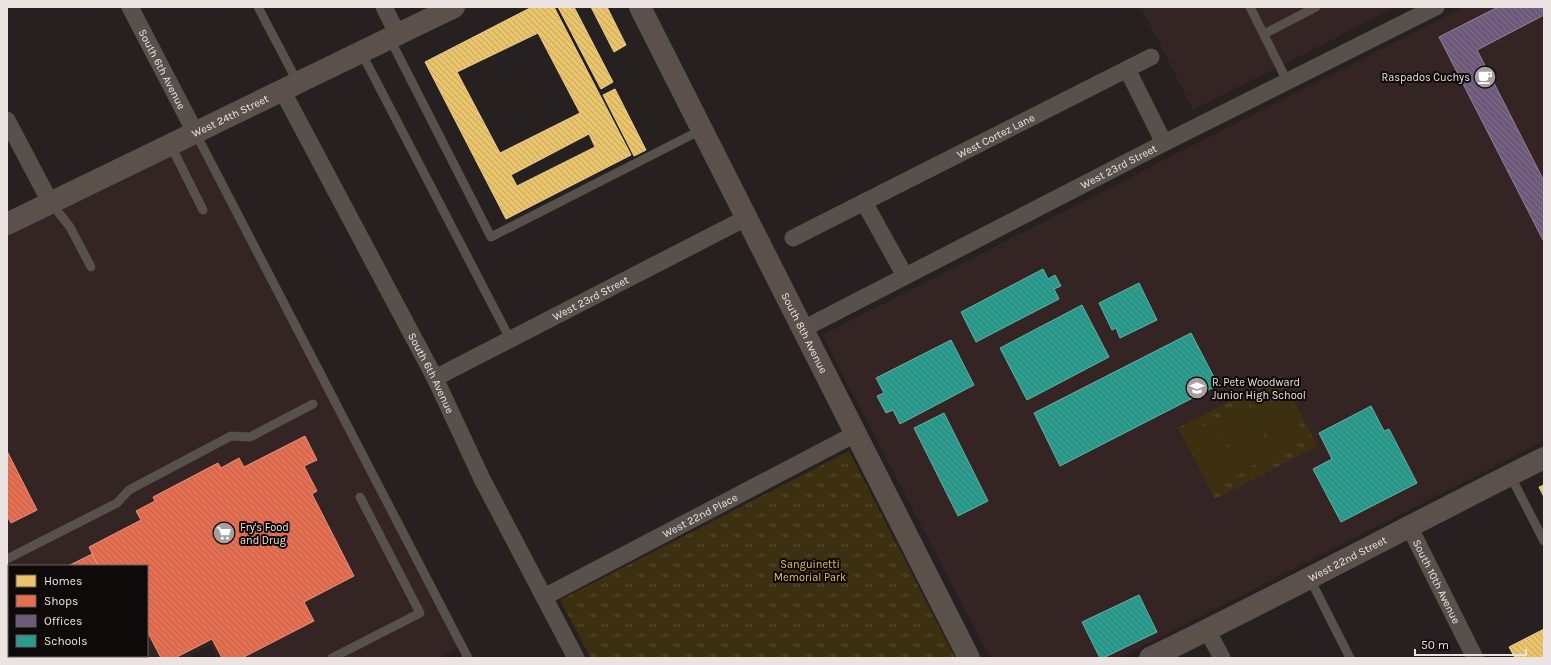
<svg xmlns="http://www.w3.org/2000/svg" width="1551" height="665" font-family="Karla,sans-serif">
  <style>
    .built { fill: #342423; fill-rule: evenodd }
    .park { fill: url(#park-tufts) }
    .garden { fill: #3c3010 }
    .homes { fill: url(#homes-back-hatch); stroke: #eace8e; fill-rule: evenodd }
    .shops { fill: url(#shops-back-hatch); stroke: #e8927d }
    .offices { fill: url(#offices-back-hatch); stroke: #93839a }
    .schools { fill: url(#schools-back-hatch); stroke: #64b2a8 }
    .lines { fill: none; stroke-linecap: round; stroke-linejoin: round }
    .lane { stroke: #58504a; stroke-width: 9 }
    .street { stroke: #58504a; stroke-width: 17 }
    .secondary { stroke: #5a514a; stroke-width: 22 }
    .labels { text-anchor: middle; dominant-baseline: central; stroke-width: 4; stroke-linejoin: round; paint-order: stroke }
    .street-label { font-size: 11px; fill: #ebe4e3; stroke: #0e0a09 }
    .poi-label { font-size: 11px; fill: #ebe4e3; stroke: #0e0a09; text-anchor: start }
    .park-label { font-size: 11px; fill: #e5c058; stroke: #0e0a09 }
  </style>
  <defs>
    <pattern id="park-tufts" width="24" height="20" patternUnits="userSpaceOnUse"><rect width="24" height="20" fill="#3c3010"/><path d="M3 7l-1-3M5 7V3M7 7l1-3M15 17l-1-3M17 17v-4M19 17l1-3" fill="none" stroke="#584e33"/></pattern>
    <pattern id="homes-back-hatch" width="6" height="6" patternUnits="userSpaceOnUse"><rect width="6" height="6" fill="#e9c46a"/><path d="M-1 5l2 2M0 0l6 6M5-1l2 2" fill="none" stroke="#c0a460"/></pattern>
    <pattern id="shops-back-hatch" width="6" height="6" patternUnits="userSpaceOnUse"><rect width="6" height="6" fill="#e76f51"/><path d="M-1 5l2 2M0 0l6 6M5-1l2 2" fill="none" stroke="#b7624d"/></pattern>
    <pattern id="offices-back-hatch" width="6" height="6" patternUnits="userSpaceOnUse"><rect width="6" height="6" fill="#6d597a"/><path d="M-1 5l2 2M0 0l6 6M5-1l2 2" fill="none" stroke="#82718d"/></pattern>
    <pattern id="schools-back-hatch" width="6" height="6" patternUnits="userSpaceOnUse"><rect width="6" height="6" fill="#2a9d8f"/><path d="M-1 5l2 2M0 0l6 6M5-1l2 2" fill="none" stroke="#328278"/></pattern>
  </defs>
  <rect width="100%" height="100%" fill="#262120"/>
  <!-- built -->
  <g class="built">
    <polygon points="1141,7 1396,7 1193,110"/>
    <polygon points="1464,7 1544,7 1544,441 1119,658 990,658 822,335"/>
    <path d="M 195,132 L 462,646 L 438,658 L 217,658 L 211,645 L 186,658 L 7,658 L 7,225 ZM 9,566 L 147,566 L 147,656 L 9,656 Z"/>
  </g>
  <!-- park -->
  <g class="park">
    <polygon points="1281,375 1317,446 1215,499 1178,428"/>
    <polygon points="849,451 955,658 591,658 560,600"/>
  </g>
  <!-- garden -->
  <g class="garden">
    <polygon points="1280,387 1306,438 1276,453 1250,402"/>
    <polygon points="1247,404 1273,455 1242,471 1216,419"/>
    <polygon points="1213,421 1239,472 1209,487 1183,436"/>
  </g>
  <!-- homes -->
  <g class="homes">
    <path d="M 532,7 L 554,7 L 631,155 L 506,219 L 425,62 ZM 538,33 L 580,113 L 500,153 L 457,72 ZM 589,134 L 595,147 L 517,186 L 511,175 Z"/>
    <polygon points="558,7 574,7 613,82 601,89"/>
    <polygon points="591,7 607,7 626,45 614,52"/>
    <polygon points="615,89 646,150 634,156 603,95"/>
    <polygon points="1544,485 1544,497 1539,487"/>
    <polygon points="1544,629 1544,658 1515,658 1509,647"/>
  </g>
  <!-- shops -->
  <g class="shops">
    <polygon points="305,436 317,460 304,466 317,491 312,494 354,576 304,602 314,621 242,658 222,658 212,639 175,658 161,658 147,631 147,566 98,566 89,547 141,520 136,511 155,501 153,497 218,463 221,468 239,458 244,467"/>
    <polygon points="7,451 37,510 11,523 7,516"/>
    <polygon points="92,554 98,566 68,566"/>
  </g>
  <!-- offices -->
  <polygon class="offices" points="1498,7 1544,7 1544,15 1477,50 1544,181 1544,242 1439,37"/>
  <!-- schools -->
  <g class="schools">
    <polygon points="1043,269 1048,279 1055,275 1061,286 1054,289 1059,299 976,342 961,312"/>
    <polygon points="1139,283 1157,320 1120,338 1116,328 1112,330 1099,303"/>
    <polygon points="1082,305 1109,357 1027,400 1000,348"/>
    <polygon points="1191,333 1218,385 1060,466 1034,413"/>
    <polygon points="951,340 974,385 900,424 893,410 886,413 877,396 884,393 876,378"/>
    <polygon points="1371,406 1384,431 1389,429 1417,483 1341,522 1313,469 1332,459 1319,433"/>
    <polygon points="944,413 988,501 958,516 914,428"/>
    <polygon points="1139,595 1157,632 1103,658 1100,658 1082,622"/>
  </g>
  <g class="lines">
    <!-- lane -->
    <g class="lane">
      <polyline points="258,7 298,83"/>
      <polyline points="1250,7 1287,81"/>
      <polyline points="1264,34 1316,7"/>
      <polyline points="390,39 491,237 701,130"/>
      <polyline points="361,52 510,339"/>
      <polyline points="195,132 468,658"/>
      <polyline points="170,144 203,210"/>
      <polyline points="51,203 70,227 91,267"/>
      <polyline points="1510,475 1544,541"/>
      <polyline points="7,559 117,503 129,490 231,436 250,437 313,404"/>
      <polyline points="1310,579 1350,658"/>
      <polyline points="332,658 420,613 360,497"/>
    </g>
    <!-- street -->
    <g class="street">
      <path id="s1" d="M 130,7 L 195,132"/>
      <polyline points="384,7 398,35"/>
      <polyline points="1127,69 1164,143"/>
      <path id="s2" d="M 282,90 L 435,378 L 482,479 L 576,658"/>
      <polyline points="7,120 50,202"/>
      <polyline points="864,202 905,276"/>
      <path id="s3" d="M 793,238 L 1151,57"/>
      <path id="s4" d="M 803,329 L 1164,143 L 1436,7"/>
      <path id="s5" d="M 435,378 L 746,218"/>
      <path id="s6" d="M 1409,526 L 1475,658"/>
      <path id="s7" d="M 544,597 L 855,434"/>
      <polyline points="1207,630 1222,658"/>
    </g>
    <!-- secondary -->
    <g class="secondary">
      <path id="s8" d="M 640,7 L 969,658"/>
      <path id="s9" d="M 7,224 L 454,7"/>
      <path id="s10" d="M 1150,658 C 1282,594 1412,524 1544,458"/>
    </g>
  </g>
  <!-- icons -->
  <defs>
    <g id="cafe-disc" transform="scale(1.15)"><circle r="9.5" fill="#a6a09f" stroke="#0e0a09"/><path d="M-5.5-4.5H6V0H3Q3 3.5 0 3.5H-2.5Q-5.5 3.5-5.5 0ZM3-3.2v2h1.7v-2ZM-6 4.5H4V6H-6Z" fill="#fff"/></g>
    <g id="school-disc" transform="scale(1.15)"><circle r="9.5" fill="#a6a09f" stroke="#0e0a09"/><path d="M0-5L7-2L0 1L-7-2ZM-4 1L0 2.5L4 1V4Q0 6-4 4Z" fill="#fff"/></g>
    <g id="supermarket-disc" transform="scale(1.15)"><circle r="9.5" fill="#a6a09f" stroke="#0e0a09"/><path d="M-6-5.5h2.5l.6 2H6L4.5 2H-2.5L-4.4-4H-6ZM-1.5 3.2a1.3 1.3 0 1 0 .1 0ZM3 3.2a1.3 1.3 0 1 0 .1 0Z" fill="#fff"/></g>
  </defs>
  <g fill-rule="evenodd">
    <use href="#cafe-disc" x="1485" y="77"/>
    <use href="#school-disc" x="1197" y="388"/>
    <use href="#supermarket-disc" x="224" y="533"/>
  </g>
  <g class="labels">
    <!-- street labels -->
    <g class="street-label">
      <text stroke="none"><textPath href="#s1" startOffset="70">South 6th Avenue</textPath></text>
      <text stroke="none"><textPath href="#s9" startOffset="248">West 24th Street</textPath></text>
      <text stroke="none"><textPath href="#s3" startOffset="227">West Cortez Lane</textPath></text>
      <text stroke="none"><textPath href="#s4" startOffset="355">West 23rd Street</textPath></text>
      <text stroke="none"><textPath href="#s5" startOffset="175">West 23rd Street</textPath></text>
      <text stroke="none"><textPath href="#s8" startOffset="365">South 8th Avenue</textPath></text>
      <text stroke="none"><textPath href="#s2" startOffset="320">South 6th Avenue</textPath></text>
      <text stroke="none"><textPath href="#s7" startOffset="176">West 22nd Place</textPath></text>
      <text stroke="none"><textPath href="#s10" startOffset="221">West 22nd Street</textPath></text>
      <text stroke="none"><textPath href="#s6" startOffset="62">South 10th Avenue</textPath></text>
    </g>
    <!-- poi labels -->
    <g class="poi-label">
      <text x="1470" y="77" text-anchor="end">Raspados Cuchys</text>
      <text x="1212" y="382">R. Pete Woodward<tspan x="1212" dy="13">Junior High School</tspan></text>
      <text x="240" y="527">Fry's Food<tspan x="240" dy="13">and Drug</tspan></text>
    </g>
    <!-- park labels -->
    <g class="park-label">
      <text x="810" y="564">Sanguinetti<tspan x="810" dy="13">Memorial Park</tspan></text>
    </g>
  </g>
  <!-- border -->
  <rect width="1551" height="665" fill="none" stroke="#ebe4e3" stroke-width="16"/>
  <!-- legend -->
  <rect x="8" y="565" width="140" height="92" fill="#0e0a09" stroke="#666160"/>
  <rect x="16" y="575" width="20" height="12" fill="#e9c46a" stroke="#666160"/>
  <text x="44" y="585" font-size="12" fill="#ebe4e3">Homes</text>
  <rect x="16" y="595" width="20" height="12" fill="#e76f51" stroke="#666160"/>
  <text x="44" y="605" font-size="12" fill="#ebe4e3">Shops</text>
  <rect x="16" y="615" width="20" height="12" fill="#6d597a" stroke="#666160"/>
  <text x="44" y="625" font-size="12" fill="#ebe4e3">Offices</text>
  <rect x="16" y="635" width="20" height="12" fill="#2a9d8f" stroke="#666160"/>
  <text x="44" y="645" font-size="12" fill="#ebe4e3">Schools</text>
  <!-- scale -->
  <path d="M1415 649v6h111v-6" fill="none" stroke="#ebe4e3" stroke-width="2"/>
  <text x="1421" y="649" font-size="12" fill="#ebe4e3" stroke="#0e0a09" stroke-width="3" paint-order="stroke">50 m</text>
</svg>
